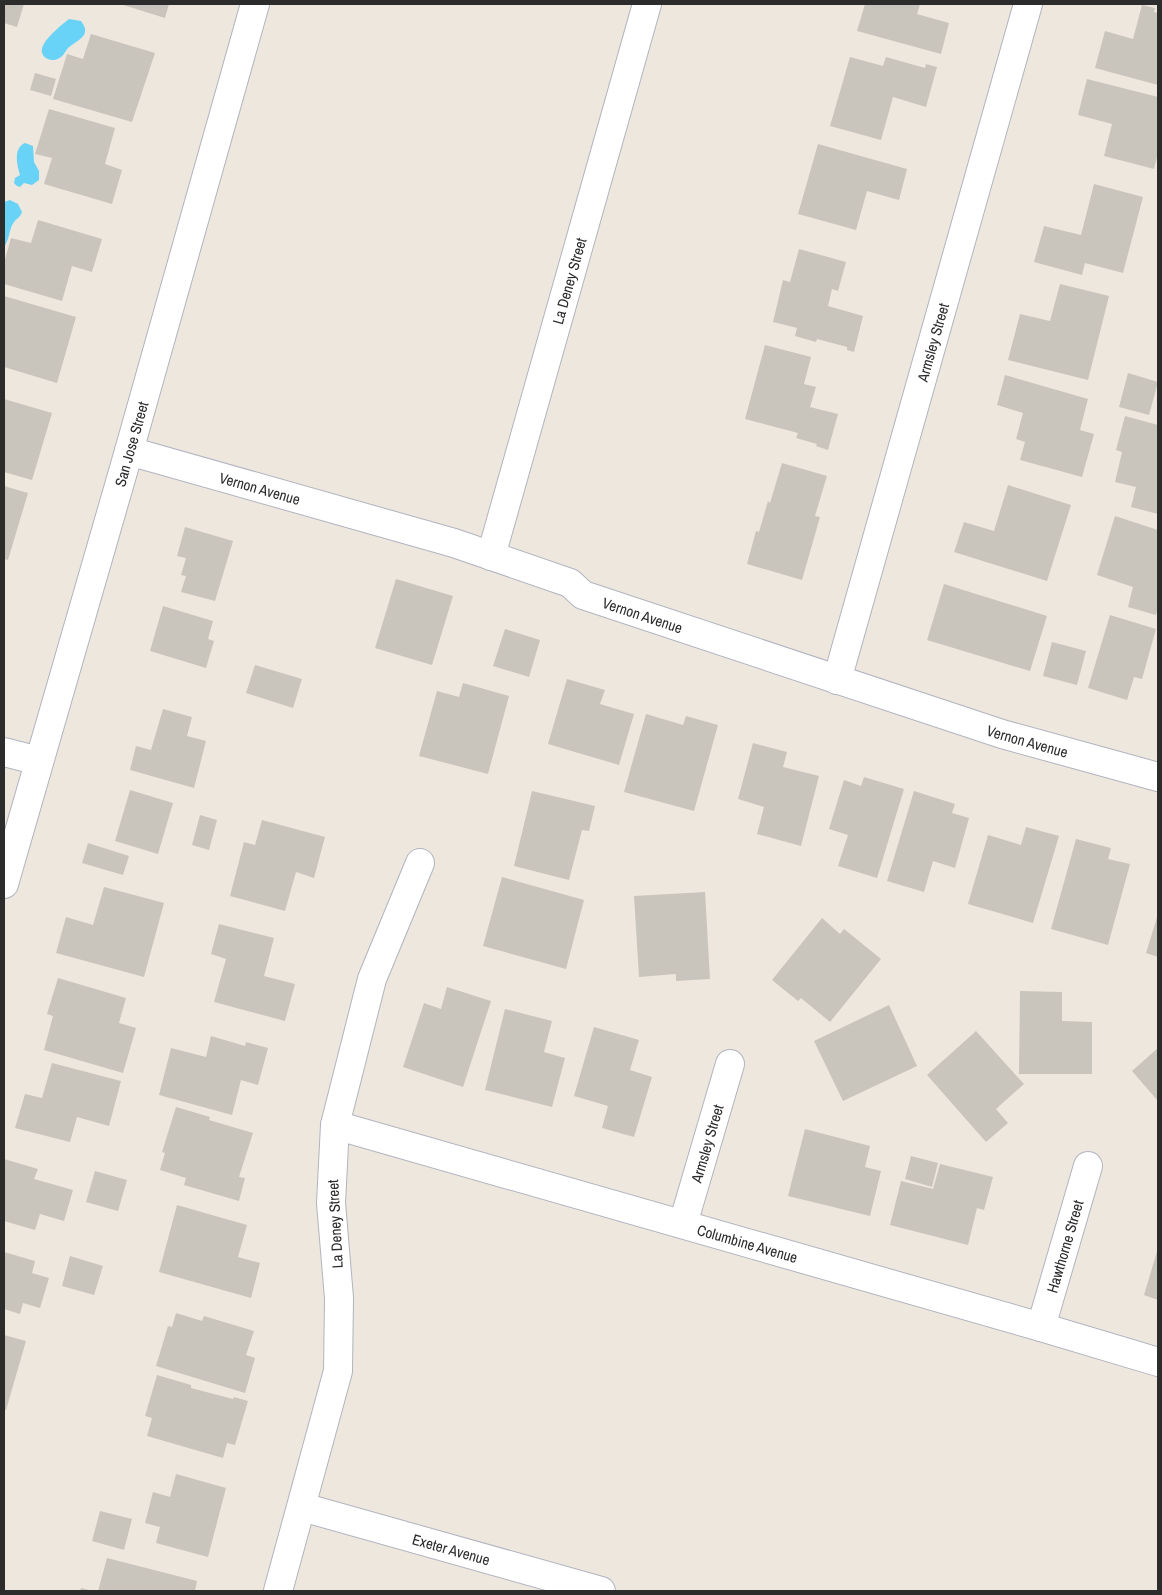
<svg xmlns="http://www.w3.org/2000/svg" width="1162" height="1595" font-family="'Archivo Narrow',sans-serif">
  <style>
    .water { fill: #69d3f7 }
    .building { fill: #c9c5bc }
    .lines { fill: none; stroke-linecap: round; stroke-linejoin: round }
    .street-casing { stroke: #b1b4c0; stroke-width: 30 }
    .street { stroke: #fff; stroke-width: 28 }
    .labels { text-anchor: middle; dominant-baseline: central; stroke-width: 4; stroke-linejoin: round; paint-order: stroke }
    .street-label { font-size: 15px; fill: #2c2c2c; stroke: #fff }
  </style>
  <rect width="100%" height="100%" fill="#eee7dd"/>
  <!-- water -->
  <g class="water">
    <path d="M 69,19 L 81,21 C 83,24 86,28 85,32 C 84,39 73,43 68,48 C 66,50 64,55 61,57 C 59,58 56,60 54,60 C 50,60 45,59 43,55 C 36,44 62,25 69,19 Z"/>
    <path d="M 25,143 L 33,146 L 34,162 L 39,171 L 39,180 L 32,185 L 24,183 L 20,187 L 17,186 L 14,183 L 15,178 L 20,175 C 17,165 13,148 25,143 Z"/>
    <path d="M 10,200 L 18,204 L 22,212 C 20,218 17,218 14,222 C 9,228 10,239 4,247 L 4,202 Z"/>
  </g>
  <!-- building -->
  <g class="building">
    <polygon points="4,4 24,4 17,27 4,23"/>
    <polygon points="120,4 169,4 165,18"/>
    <polygon points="865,4 920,4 917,14 949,23 941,54 857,31"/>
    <polygon points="1142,5 1155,8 1154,12 1158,13 1158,85 1095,68 1105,31 1133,39"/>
    <polygon points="91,34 155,53 132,122 53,99 67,54 83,59"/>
    <polygon points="850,57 883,66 886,57 925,68 926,64 937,67 926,107 893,97 881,140 830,126"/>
    <polygon points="35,73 56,79 51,96 30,90"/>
    <polygon points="1087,79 1158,97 1158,153 1154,169 1104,156 1112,124 1078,115"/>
    <polygon points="49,109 115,128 105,164 122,170 112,204 44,184 52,158 35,154"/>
    <polygon points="818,144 907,169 899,200 867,191 856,230 798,214"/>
    <polygon points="1094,184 1143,197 1123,273 1085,263 1082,275 1034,262 1044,226 1081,235"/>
    <polygon points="38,220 102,239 92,272 72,266 62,301 4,284 4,263 11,238 31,243"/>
    <polygon points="799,249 846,262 838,291 832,289 828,306 863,316 854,352 847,350 847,347 817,339 816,342 795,336 797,328 773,322 783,280 790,282"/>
    <polygon points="1060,284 1109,296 1088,380 1008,360 1020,314 1050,321"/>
    <polygon points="4,296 76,317 57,383 4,367"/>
    <polygon points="765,345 811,357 804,384 816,387 810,407 838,414 828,450 816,446 817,444 796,438 798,433 745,419"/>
    <polygon points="1128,373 1158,382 1149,415 1119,407"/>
    <polygon points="1005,375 1088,399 1080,430 1094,434 1082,477 1020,460 1025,442 1016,439 1023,413 997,405"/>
    <polygon points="4,399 52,413 32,480 4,472"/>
    <polygon points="1125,416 1158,425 1158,514 1131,507 1136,487 1115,482 1122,452 1116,450"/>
    <polygon points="782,463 827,476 815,516 820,517 802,580 747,564 756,531 759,532 768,501 770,503"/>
    <polygon points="1008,485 1071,505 1047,581 954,552 964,522 994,531"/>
    <polygon points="4,486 28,493 8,560 4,559"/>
    <polygon points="1115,516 1158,530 1158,607 1156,615 1128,607 1133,587 1097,575"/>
    <polygon points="185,527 233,541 215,601 181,592 186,576 181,575 186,558 177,556"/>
    <polygon points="396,579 453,596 432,665 375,648"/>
    <polygon points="944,584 1047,616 1030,671 927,640"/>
    <polygon points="163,606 213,621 208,639 214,641 206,668 150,651"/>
    <polygon points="1110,615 1156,629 1142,679 1134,677 1127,700 1088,688"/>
    <polygon points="505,629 540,640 529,677 493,666"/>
    <polygon points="1052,642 1086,651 1077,685 1043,676"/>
    <polygon points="255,665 302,679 293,708 246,693"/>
    <polygon points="567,679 605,690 600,704 634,714 619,765 548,744"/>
    <polygon points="463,683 509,696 488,774 419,756 437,691 459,697"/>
    <polygon points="163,709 192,717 187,736 206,741 194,788 130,770 136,746 151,750"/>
    <polygon points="646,714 683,725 686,716 718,725 694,811 624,792"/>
    <polygon points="753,743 787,752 783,767 819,776 801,846 757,834 764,807 738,799"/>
    <polygon points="864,777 904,789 877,878 838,866 848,835 829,829 844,780 861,786"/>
    <polygon points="130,790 173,803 158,854 115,841"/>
    <polygon points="532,791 595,806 589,831 582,830 569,880 514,866"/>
    <polygon points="914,791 955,804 952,813 969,818 955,868 933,861 924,892 887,881"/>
    <polygon points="200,815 217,820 209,850 192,845"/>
    <polygon points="262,820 325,837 314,878 296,872 285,911 230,896 244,842 255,845"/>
    <polygon points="1026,827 1059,836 1033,923 968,904 988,835 1021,845"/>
    <polygon points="1076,839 1111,848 1108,859 1130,864 1108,945 1051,929"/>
    <polygon points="88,843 129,856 123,875 82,863"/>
    <polygon points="502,877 584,900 566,969 483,946"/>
    <polygon points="104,887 164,903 144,977 56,953 66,917 93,925"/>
    <polygon points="705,892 710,979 676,981 676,974 639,977 634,896"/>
    <polygon points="1158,914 1158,957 1146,953"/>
    <polygon points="822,918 840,934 844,929 881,959 830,1022 801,998 798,1001 772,980"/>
    <polygon points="219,924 274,938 264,976 295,984 285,1021 214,1002 226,959 211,954"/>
    <polygon points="58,978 126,998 119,1023 136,1028 123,1073 44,1050 53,1016 47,1014"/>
    <polygon points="447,987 491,1001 463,1087 403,1067 424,1003 441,1009"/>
    <polygon points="1020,991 1062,992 1062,1021 1092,1022 1092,1074 1019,1074"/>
    <polygon points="889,1005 917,1066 843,1101 814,1041"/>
    <polygon points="505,1009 552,1021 544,1052 565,1058 552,1107 485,1090"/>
    <polygon points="594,1027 639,1040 630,1070 652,1077 634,1137 602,1128 608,1106 574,1096"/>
    <polygon points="976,1031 1024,1084 996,1109 1008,1123 986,1142 927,1075"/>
    <polygon points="211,1036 245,1046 246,1042 268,1048 258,1085 241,1080 232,1115 159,1095 171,1048 206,1057"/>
    <polygon points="1158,1048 1158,1101 1132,1071"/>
    <polygon points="52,1063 121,1081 109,1126 77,1117 70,1142 15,1128 25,1094 42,1098"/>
    <polygon points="176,1107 210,1117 209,1120 253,1133 239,1177 245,1178 239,1201 184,1185 186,1178 160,1170 165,1153 162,1152"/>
    <polygon points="805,1129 870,1146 865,1167 881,1171 870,1216 788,1196"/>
    <polygon points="911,1156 938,1163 932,1187 905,1179"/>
    <polygon points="4,1159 38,1169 34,1179 73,1190 64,1221 40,1214 35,1230 4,1221"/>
    <polygon points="940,1164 993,1177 984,1210 977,1208 968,1245 890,1225 901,1181 933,1189"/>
    <polygon points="95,1171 127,1180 118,1211 86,1202"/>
    <polygon points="177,1205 247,1225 238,1257 260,1263 251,1298 159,1272"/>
    <polygon points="1158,1248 1158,1300 1144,1295"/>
    <polygon points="4,1252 35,1261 32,1273 49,1278 40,1308 23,1303 20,1314 4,1309"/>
    <polygon points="70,1256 103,1266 94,1295 62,1286"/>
    <polygon points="176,1313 202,1321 204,1316 254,1331 246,1355 255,1358 245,1393 156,1366 168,1326 172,1327"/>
    <polygon points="4,1335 26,1341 6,1410 4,1410"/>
    <polygon points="157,1375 191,1385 191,1388 233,1399 234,1397 248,1401 235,1445 227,1443 223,1458 147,1436 152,1418 145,1416"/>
    <polygon points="176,1474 226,1488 208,1557 156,1543 160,1527 145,1523 153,1492 170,1497"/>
    <polygon points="100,1511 132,1519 124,1550 92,1541"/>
    <polygon points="107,1558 197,1581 195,1591 98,1591"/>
    <polygon points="81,1588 93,1591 80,1591"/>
  </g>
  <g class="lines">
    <!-- street casing -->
    <g class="street-casing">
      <g id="street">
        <path id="s1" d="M 129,451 L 454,543 L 570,583 L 583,595 L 1002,734 L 1158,777"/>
        <path id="s2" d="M 491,556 L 647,4"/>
        <path id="s3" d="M 837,680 L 1028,4"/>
        <polyline points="4,752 39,761"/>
        <path id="s4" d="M 4,884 L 129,451 L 255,4"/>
        <path id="s5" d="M 335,1125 L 1041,1327 L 1158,1362"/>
        <path id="s6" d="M 683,1224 L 730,1064"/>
        <path id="s7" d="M 1041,1327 L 1088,1166"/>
        <path id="s8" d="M 302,1507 L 601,1591"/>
        <polyline points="278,1591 338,1371 339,1298 331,1203 335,1125 372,979 420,863"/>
      </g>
    </g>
    <!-- street -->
    <use href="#street" class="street"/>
  </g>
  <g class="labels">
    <!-- street labels -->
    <g class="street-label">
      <text stroke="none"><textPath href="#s2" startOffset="286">La Deney Street</textPath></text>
      <text stroke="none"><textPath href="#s3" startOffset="351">Armsley Street</textPath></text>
      <text stroke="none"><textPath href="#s4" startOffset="458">San Jose Street</textPath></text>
      <text stroke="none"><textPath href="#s1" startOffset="136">Vernon Avenue</textPath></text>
      <text stroke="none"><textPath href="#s1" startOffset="541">Vernon Avenue</textPath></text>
      <text stroke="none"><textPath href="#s1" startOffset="946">Vernon Avenue</textPath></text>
      <text stroke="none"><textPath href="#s6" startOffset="84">Armsley Street</textPath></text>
      <text transform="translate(335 1224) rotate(-93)">La Deney Street</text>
      <text stroke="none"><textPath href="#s5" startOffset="429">Columbine Avenue</textPath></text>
      <text stroke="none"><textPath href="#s7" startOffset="84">Hawthorne Street</textPath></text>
      <text stroke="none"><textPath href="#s8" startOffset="155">Exeter Avenue</textPath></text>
    </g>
  </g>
  <!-- border -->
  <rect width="1162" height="1595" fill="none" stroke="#2c2c2c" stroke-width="10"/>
</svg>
